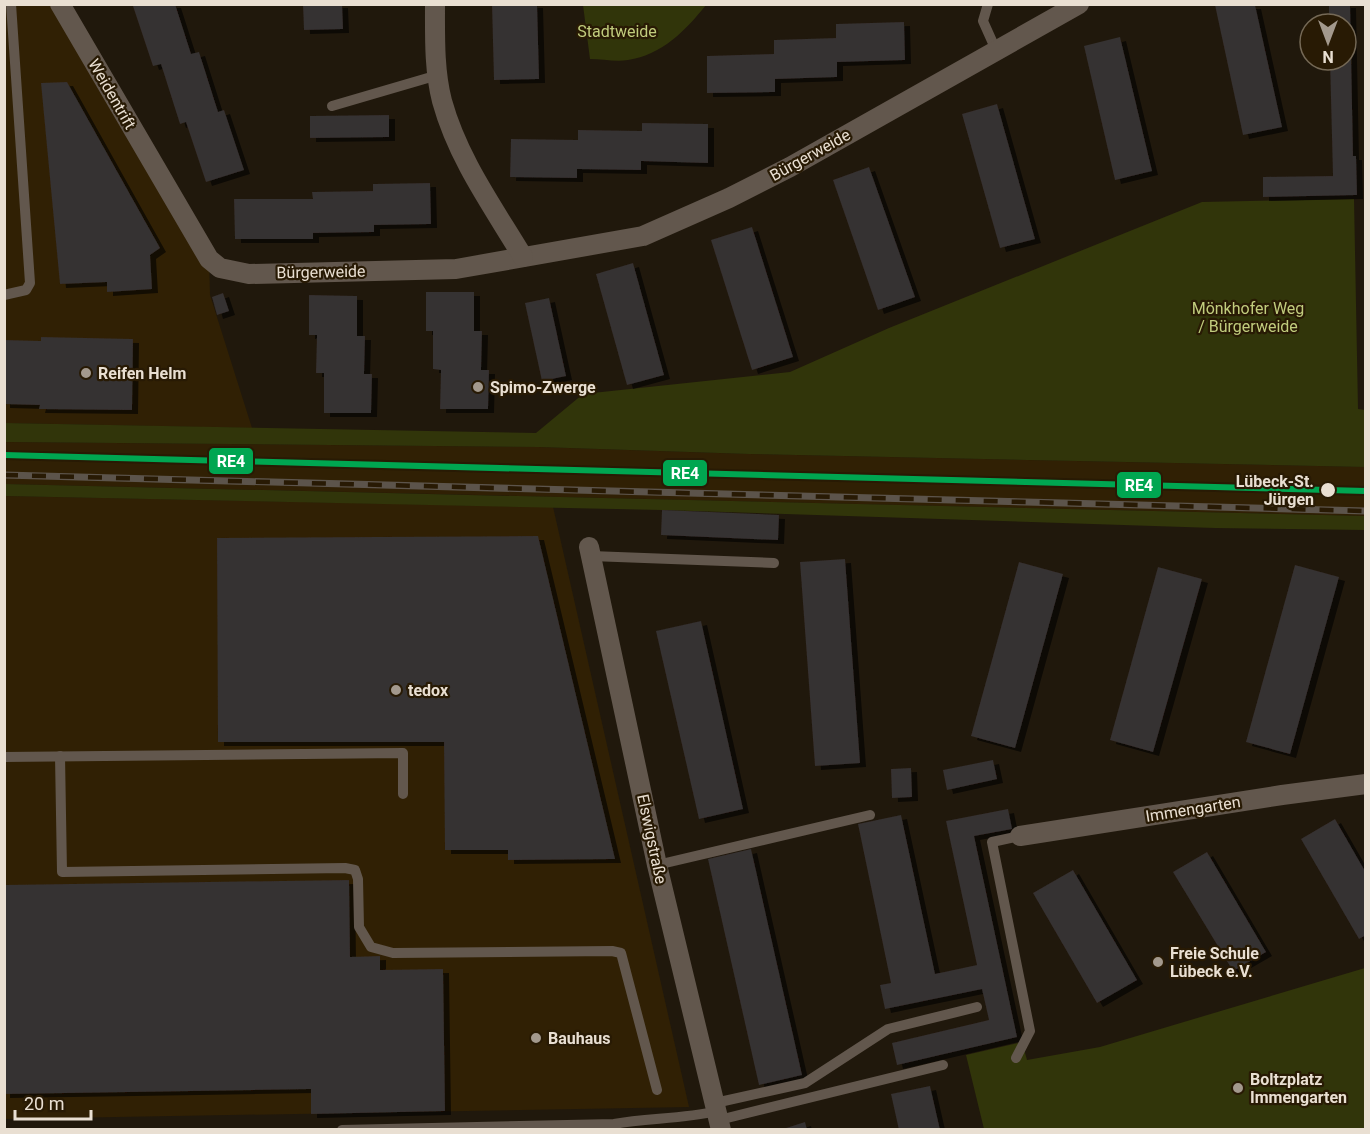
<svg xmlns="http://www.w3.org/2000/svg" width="1370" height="1134" font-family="Roboto,sans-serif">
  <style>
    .built { fill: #302004 }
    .green { fill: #31350a }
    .building { fill: #363030; filter: url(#shadow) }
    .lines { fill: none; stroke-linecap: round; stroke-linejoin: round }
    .lane { stroke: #62574d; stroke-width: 10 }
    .street { stroke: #62574d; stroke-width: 20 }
    .rail-casing { stroke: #5c544b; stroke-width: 7 }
    .rail { stroke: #281a04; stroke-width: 4.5; stroke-dasharray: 14; stroke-linecap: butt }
    .rail-1-casing { stroke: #281a04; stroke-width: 10 }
    .rail-1 { stroke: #00a651; stroke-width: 6 }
    .poi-dot { fill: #a3998d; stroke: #281a04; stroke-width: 2 }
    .stop-dot { fill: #e9dfd2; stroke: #281a04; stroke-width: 2 }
    .labels { text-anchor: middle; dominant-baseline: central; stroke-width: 4.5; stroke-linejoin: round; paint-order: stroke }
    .park-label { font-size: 16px; fill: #c1cc7d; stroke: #281a04 }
    .street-label { font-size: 16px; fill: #e9dfd2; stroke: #281a04 }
    .poi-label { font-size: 16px; font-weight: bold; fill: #e9dfd2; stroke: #281a04; text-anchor: start }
    .stop-label { font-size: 16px; font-weight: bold; fill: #e9dfd2; stroke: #281a04; text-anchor: end }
    .line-badge { stroke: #281a04; stroke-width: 2 }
    .badge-label { font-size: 16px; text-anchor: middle; font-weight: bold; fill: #fff }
  </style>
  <defs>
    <filter id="shadow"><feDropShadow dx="6" dy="4" stdDeviation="0" flood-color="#0009"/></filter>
  </defs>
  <rect width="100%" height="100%" fill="#20180c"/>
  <!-- built -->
  <g class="built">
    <polygon points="5,5 60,5 209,259 210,295 252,428 5,423"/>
    <polygon points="5,442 539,447 749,454 1365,467 1366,516 5,484"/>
    <polygon points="5,496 553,507 689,1107 5,1119"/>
  </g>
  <!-- green -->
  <g class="green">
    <path d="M 583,5 L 583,4 L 706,5 C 686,30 662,55 628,60 C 616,62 602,59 590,59 Z"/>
    <polygon points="1354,199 1358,409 1365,410 1365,467 749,454 539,447 5,442 5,423 536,433 583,394 790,372 889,328 1202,202"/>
    <polygon points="5,484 1365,516 1366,530 1215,528 662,510 5,496"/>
    <polygon points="1365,968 1365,1129 984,1129 966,1055 1022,1042 1027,1060 1100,1047"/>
  </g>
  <!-- building -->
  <g class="building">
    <polygon points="138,4 175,4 191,54 199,52 218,112 224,110 244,170 206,182 186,122 180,124 161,64 153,66 133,6"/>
    <polygon points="303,4 342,4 343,29 304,30"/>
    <polygon points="492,4 537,4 539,79 494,80"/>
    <polygon points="1329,4 1350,4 1353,156 1356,156 1357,195 1263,197 1263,177 1333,176 1330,60 1346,60 1346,24 1329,24"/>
    <polygon points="1215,5 1255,5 1282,127 1243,135"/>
    <polygon points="904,22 905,60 837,62 837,77 775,79 775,92 707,93 707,56 774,54 774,40 836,38 836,24"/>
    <polygon points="1120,37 1152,171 1115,180 1084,46"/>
    <polygon points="67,82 160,248 150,255 152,289 107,292 107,282 60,284 41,83"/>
    <polygon points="997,104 1035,239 1000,248 962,114"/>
    <polygon points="389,115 389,137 310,138 310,116"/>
    <polygon points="642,123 708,124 708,163 641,161 641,170 577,169 577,178 510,177 511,139 578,140 578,130 642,131"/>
    <polygon points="869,167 915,297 878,310 833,180"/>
    <polygon points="430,183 431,224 374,225 374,232 313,233 313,239 235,239 234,199 313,199 312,192 373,191 373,184"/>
    <polygon points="752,227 793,357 752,370 711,240"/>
    <polygon points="633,263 664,375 627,385 596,274"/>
    <polygon points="426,292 474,292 474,331 482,331 481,370 489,370 488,409 440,409 441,370 433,369 433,331 426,331"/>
    <polygon points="223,293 229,311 217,315 212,297"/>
    <polygon points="309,295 357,296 357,336 365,336 364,374 372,374 371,413 324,413 324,373 316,373 317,335 309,335"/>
    <polygon points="549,298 566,376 542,381 525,303"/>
    <polygon points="41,337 133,339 132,410 39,409 40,405 4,404 4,340 41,341"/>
    <polygon points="662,510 779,515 778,540 661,535"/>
    <polygon points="538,536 615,859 508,860 508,850 445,850 444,742 218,742 217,538"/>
    <polygon points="845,559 860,763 815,766 800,562"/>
    <polygon points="1019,562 1063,574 1015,748 971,736"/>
    <polygon points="1295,565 1339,577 1290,754 1246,742"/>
    <polygon points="1158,567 1202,579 1153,752 1110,740"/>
    <polygon points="701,621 743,809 699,819 656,631"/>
    <polygon points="993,760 997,779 947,790 943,770"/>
    <polygon points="911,768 912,797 892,798 891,769"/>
    <polygon points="1008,809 1012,829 974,836 1017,1037 897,1065 892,1043 989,1020 982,989 885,1009 880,985 891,983 858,824 901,815 935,974 977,965 946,821"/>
    <polygon points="1335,819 1366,873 1366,935 1359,939 1301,839"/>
    <polygon points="751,849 802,1075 759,1085 708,859"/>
    <polygon points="1207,852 1266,952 1233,971 1173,872"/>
    <polygon points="1073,870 1137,980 1097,1003 1033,893"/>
    <polygon points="349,880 350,957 380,956 380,970 443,969 445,1111 311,1114 311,1089 4,1094 4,885"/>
    <polygon points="930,1086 940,1130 899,1130 891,1094"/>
    <polygon points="805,1122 807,1130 783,1130 783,1129"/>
  </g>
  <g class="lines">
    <!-- lane -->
    <g class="lane">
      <polyline points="988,4 983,21 996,50"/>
      <polyline points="332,106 438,75"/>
      <polyline points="4,295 26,290 30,283 11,4"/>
      <polyline points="591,556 774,563"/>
      <polyline points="60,756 62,872 345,868 355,870 358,879 359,927 371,947 393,953 612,951 621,953 657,1090"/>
      <polyline points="4,757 403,753 403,794"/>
      <polyline points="657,865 870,815"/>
      <polyline points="1016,1058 1030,1031 992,842 1020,836"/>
      <polyline points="715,1103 805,1083 888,1029 977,1007"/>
      <polyline points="719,1120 943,1065"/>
      <path d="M 342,1130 L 614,1124 C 648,1118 683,1119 717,1111"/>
    </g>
    <!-- street -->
    <g class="street">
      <polyline points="60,4 209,259 220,268 249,274 456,269 643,236 729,198 790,167 1079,4"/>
      <path d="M 435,4 C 435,36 434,70 442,101 C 458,159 493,207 523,257"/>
      <polyline points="589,547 657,865 721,1130"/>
      <polyline points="1020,836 1282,795 1366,784"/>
    </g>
    <!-- rail casing -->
    <g class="rail-casing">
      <polyline id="rail" points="4,475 1366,511"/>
    </g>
    <!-- rail -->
    <use href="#rail" class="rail"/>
    <!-- rail-1 casing -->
    <g class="rail-1-casing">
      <polyline id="rail-1" points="4,455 1366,491"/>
    </g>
    <!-- rail-1 -->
    <use href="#rail-1" class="rail-1"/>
  </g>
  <!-- markers -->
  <g class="poi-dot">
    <circle cx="86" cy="373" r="6"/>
    <circle cx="478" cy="387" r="6"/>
    <circle cx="396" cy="690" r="6"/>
    <circle cx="1158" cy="962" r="6"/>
    <circle cx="536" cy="1038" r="6"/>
    <circle cx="1238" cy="1088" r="6"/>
  </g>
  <circle class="stop-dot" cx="1328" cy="490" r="8"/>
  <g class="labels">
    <!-- park labels -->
    <g class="park-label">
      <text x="617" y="31">Stadtweide</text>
      <text x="1248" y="308">Mönkhofer Weg<tspan x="1248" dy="18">/ Bürgerweide</tspan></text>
    </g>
    <!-- street labels -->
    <g class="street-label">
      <text transform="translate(112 94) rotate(60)">Weidentrift</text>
      <text transform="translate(810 155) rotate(-29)">Bürgerweide</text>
      <text transform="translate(321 272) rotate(-1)">Bürgerweide</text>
      <text transform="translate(1193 809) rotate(-9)">Immengarten</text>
      <text transform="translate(652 839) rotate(78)">Elswigstraße</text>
    </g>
    <!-- poi labels -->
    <g class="poi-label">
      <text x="98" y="373">Reifen Helm</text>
      <text x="490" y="387">Spimo-Zwerge</text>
      <text x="408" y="690">tedox</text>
      <text x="1170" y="953">Freie Schule<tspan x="1170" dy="18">Lübeck e.V.</tspan></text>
      <text x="548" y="1038">Bauhaus</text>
      <text x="1250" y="1079">Boltzplatz<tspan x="1250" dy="18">Immengarten</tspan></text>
    </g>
    <!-- stop labels -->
    <g class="stop-label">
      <text x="1314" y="481">Lübeck-St.<tspan x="1314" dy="18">Jürgen</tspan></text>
    </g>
  </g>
  <g class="line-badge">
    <rect x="208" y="447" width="46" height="28" rx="6" fill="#00a651"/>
    <rect x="662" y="459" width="46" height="28" rx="6" fill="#00a651"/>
    <rect x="1116" y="471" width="46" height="28" rx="6" fill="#00a651"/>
  </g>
  <g class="badge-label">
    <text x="231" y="467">RE4</text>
    <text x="685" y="479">RE4</text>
    <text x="1139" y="491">RE4</text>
  </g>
  <!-- border -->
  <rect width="1370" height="1134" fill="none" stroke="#e9dfd2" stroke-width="12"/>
  <!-- north arrow -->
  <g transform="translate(1328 42) rotate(180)"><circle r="28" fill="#281a04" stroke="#756956" stroke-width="1.5"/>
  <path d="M0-4.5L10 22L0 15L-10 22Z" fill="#a3998d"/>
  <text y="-9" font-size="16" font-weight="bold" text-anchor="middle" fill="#e9dfd2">N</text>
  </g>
  <!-- scale -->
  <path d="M15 1110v9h76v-9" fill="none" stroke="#e9dfd2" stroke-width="3"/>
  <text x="24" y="1110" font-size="18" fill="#e9dfd2" stroke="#281a04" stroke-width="4.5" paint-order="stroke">20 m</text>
</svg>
